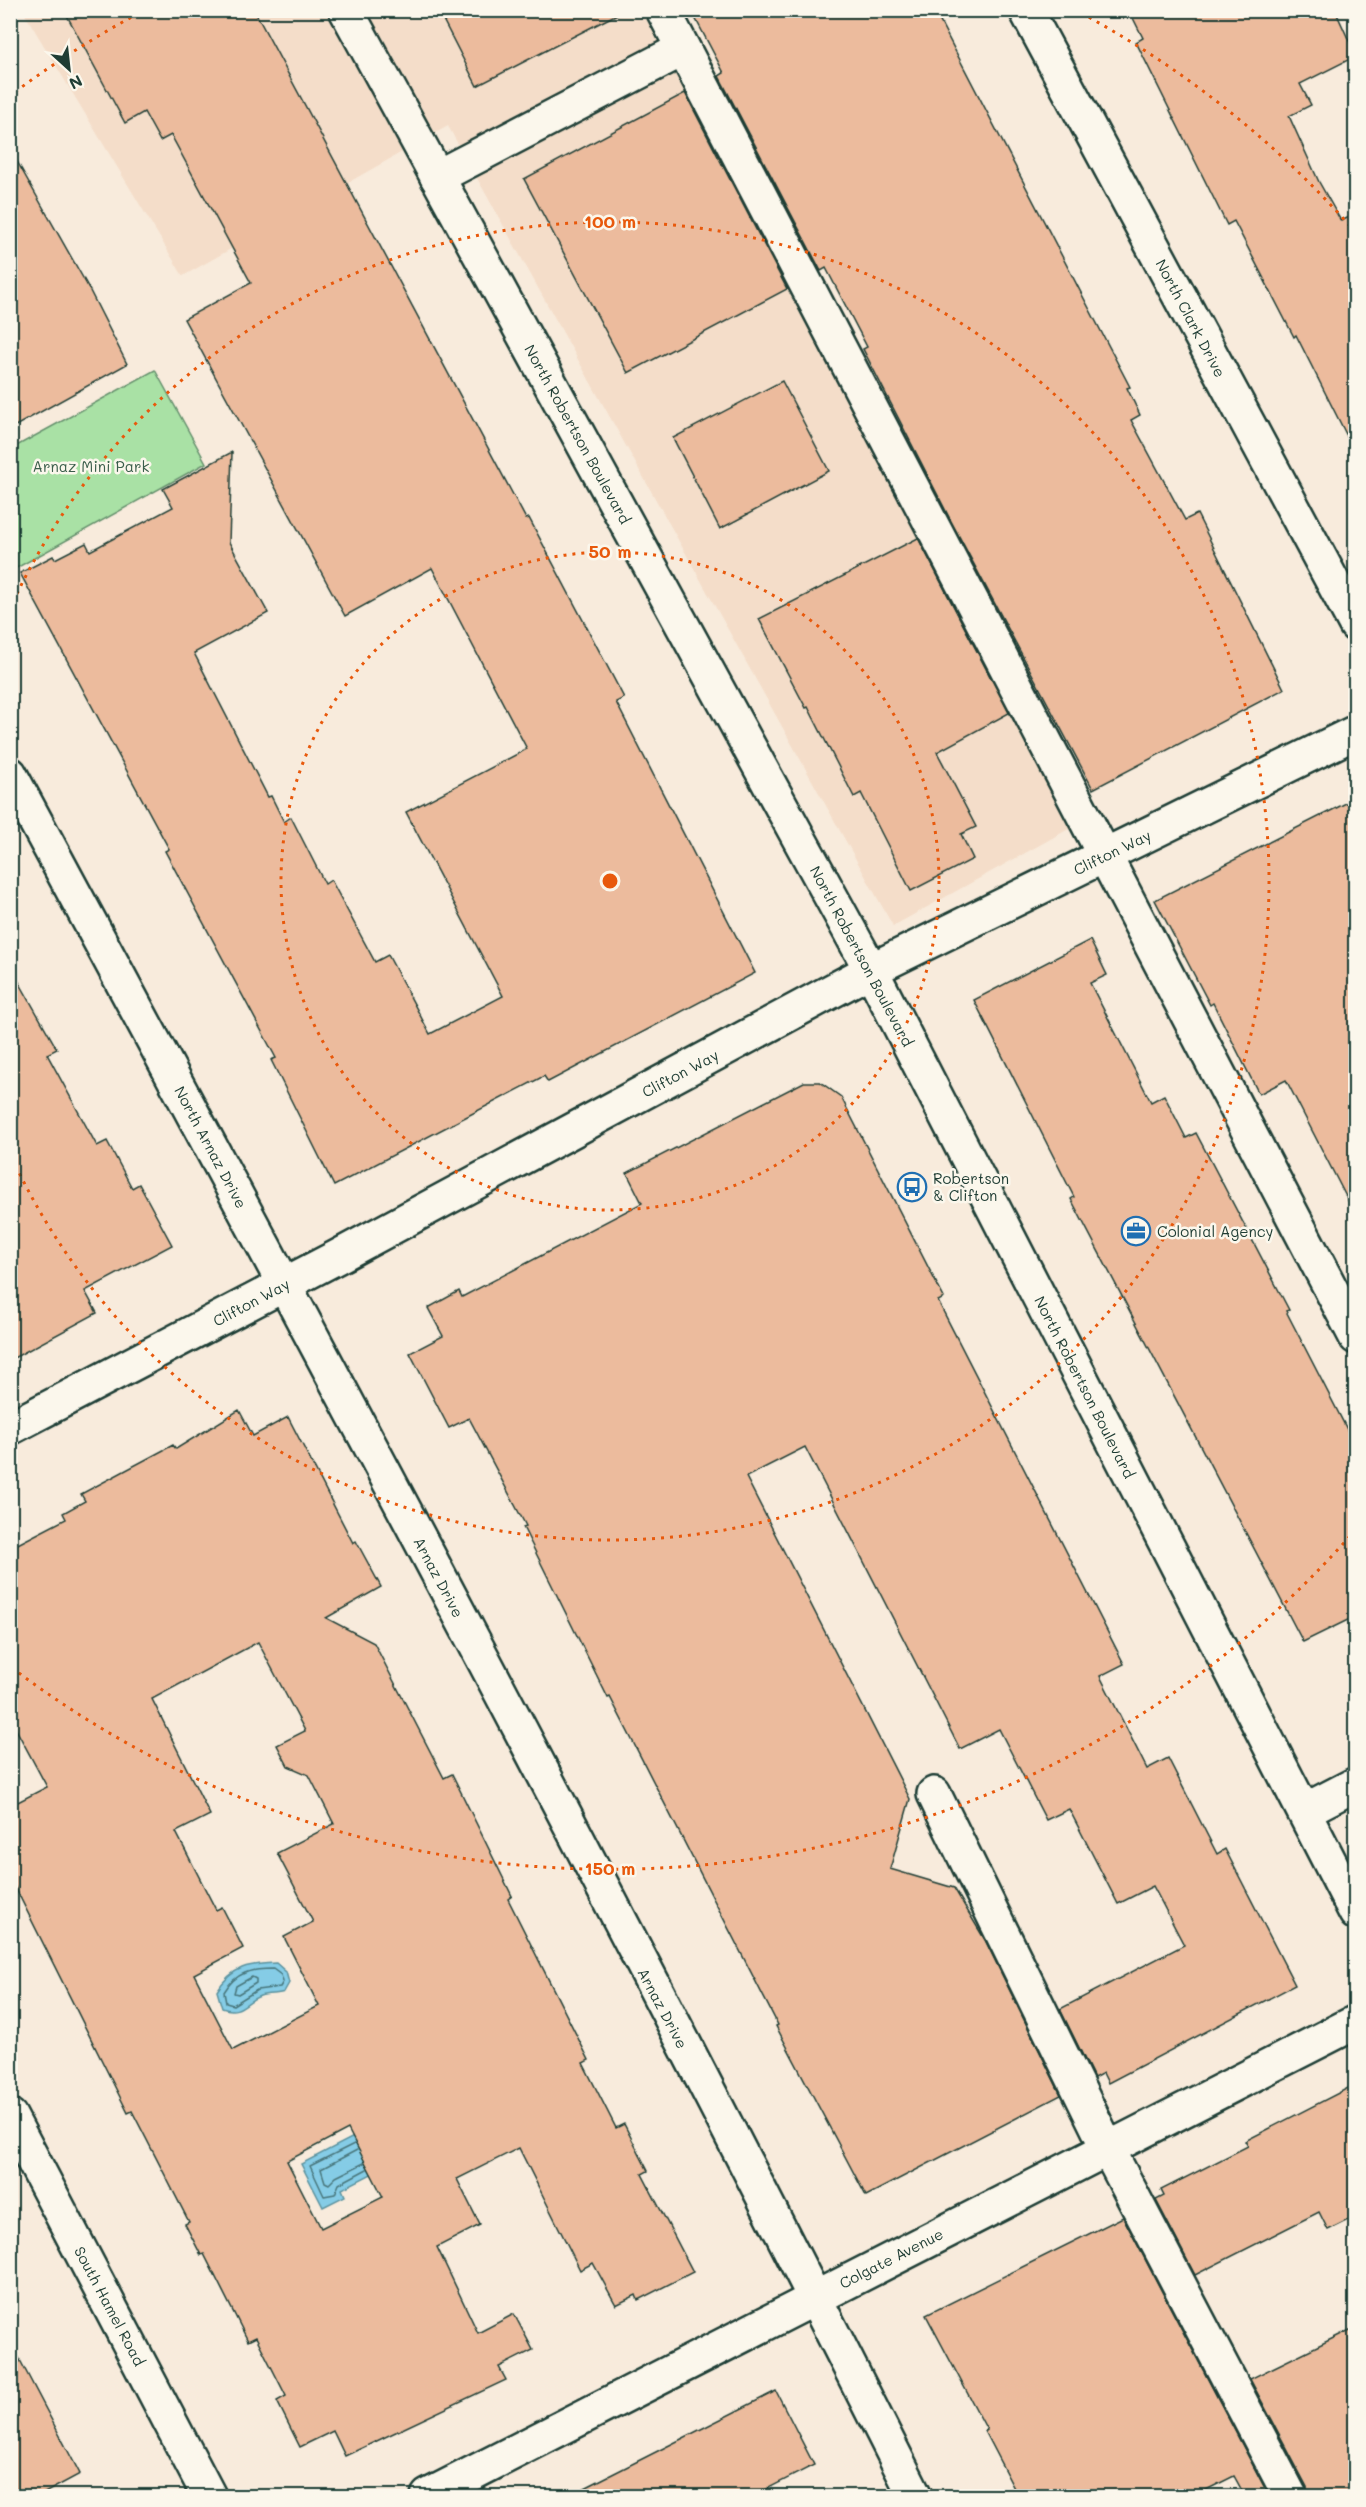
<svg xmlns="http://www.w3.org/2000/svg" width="1366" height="2507" font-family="Mali,sans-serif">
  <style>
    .built { fill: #f4ddc9 }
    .green { fill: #a9e1a5; stroke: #648f6c; stroke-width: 1.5 }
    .water { fill: #85cce6; stroke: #5c939f; stroke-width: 1.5 }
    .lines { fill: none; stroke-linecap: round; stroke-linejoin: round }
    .shore { stroke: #48767b; stroke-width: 1.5 }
    .building { fill: #ecbb9d; stroke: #1f3d34; stroke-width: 1.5; fill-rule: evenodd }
    .minor-casing { stroke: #1f3d34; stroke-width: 38 }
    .major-casing { stroke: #1f3d34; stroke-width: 38 }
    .minor { stroke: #fbf7ec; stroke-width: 33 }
    .major { stroke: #fbf7ec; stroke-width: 33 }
    .ring { fill: none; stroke: #e8590c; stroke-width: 3; stroke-dasharray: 3 6 }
    .labels { text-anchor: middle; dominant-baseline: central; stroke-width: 5; stroke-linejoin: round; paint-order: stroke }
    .street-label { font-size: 15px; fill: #1f3d34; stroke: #fbf7ec }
    .park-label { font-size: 15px; fill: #3b5e4b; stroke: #fbf7ec }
    .poi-label { font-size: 15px; fill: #1f3d34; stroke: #fbf7ec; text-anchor: start }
    .centre { fill: #e8590c; stroke: #fbf7ec; stroke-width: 3 }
    .ring-label { font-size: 18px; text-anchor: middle; font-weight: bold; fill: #e8590c; stroke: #fbf7ec; stroke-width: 5; stroke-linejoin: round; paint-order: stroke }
  </style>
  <rect width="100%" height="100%" fill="#f8ebdc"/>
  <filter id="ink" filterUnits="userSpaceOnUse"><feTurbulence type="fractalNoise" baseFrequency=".0167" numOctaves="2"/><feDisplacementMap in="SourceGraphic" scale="12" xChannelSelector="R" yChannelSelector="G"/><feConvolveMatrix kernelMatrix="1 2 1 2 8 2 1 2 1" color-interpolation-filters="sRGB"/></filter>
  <g filter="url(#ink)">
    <!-- built -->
    <polygon class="built" points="23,11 652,11 1074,826 893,926 448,126 183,276"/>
    <!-- green -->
    <polygon class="green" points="155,370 206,463 11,571 11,449"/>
    <!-- water -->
    <g class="water">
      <path d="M 276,1963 L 286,1972 L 289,1983 L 284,1992 C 276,1995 269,1993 260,1996 C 244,2002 241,2015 222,2008 L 217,1991 C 232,1966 249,1964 276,1963 Z"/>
      <polygon points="369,2129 387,2166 342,2189 345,2196 323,2207 301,2164"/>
    </g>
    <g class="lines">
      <!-- shore -->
      <g class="shore">
        <path d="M 273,1969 L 281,1975 L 283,1982 L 280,1987 L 257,1990 L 233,2005 L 226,2003 L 224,1992 C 236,1972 251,1969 273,1969 Z"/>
        <polygon points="252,1977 256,1979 256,1983 238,1994 234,1993 236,1986"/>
        <polyline points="354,2144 310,2166 324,2196 335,2194 339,2184 367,2169"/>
        <polyline points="357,2150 321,2169 325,2182 329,2184 336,2177 364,2163"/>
      </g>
    </g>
    <!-- building -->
    <g class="building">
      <polygon points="64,10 254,10 526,519 529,518 624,698 616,702 755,973 548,1082 544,1076 334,1186 271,1060 276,1058 165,851 169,849 20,573 53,556 55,559 86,543 90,551 173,507 163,489 232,452 229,542 268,613 194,653 268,797 271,796 284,822 291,817 325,884 331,880 375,962 388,955 430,1034 503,996 406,812 527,749 432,568 345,616 184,319 251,283 171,135 160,141 144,112 125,123"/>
      <polygon points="438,10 625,10 477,86"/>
      <polygon points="691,10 934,10 1130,387 1127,388 1140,415 1131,420 1185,520 1197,514 1284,689 1093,789 951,521 863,349 867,347 826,268 821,271 719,76 724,73"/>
      <polygon points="1129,10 1335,10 1356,56 1300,84 1311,105 1289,116 1319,182 1341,221 1356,214 1356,454 1296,335 1294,337 1234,221 1227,225 1136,42 1143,38"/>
      <polygon points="685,93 787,289 628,373 524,179"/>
      <polygon points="10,149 87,285 127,364 10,429"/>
      <polygon points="782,381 829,471 720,529 673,438"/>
      <polygon points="918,538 1009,713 937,752 976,827 961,834 973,859 911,891 861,793 854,797 808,707 806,708 759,619"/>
      <polygon points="1356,798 1356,1216 1286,1080 1259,1094 1213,1003 1210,1005 1155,900"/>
      <polygon points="1090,940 1107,975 1090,983 1151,1102 1164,1095 1186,1138 1196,1133 1289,1310 1286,1311 1356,1447 1356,1616 1303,1642 1071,1199 1074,1197 974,1000"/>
      <polygon points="10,966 57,1049 47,1054 97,1146 107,1141 132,1188 139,1184 172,1245 85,1291 97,1313 10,1360"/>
      <polygon points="804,1082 820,1082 841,1097 944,1298 938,1301 1124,1664 1100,1676 1147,1769 1168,1758 1217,1854 1225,1849 1295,1985 1108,2083 1103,2073 1094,2078 1060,2009 1184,1945 1153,1886 1118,1904 1069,1809 1046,1820 999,1729 960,1749 805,1447 746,1477 910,1799 890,1869 954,1888 985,1940 1061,2095 866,2196 776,2026 778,2025 610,1697 608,1698 523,1527 526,1526 469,1418 449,1428 410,1353 443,1336 428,1308 459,1291 462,1297 642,1203 627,1173"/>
      <path d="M 239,1410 L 253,1436 L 288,1417 L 353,1543 L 356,1541 L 381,1587 L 326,1618 L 374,1643 L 444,1778 L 452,1774 L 512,1896 L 508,1899 L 589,2060 L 583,2063 L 616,2128 L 624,2124 L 648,2171 L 642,2174 L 693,2272 L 638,2300 L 636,2295 L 616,2305 L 593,2263 L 580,2270 L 519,2148 L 457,2179 L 480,2225 L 437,2247 L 478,2333 L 514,2314 L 533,2350 L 499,2367 L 506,2380 L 345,2456 L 333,2431 L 300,2447 L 277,2401 L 286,2396 L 256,2337 L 248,2341 L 204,2254 L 201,2255 L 185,2224 L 189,2222 L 132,2111 L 128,2113 L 10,1877 L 10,1806 L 47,1787 L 10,1718 L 10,1548 L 66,1519 L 63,1513 L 85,1501 L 81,1494 L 173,1445 L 176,1449 ZM 258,1642 L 305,1731 L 277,1745 L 288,1766 L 309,1775 L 334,1824 L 277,1853 L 313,1922 L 284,1937 L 319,2006 L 233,2050 L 194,1974 L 243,1948 L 222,1907 L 216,1910 L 176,1832 L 210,1815 L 152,1699 ZM 348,2129 L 383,2197 L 321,2228 L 287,2161 Z"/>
      <polygon points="1356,2084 1356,2216 1328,2230 1319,2212 1195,2275 1156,2200 1164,2196 1161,2190 1248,2146 1245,2141"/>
      <polygon points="1123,2217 1269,2496 1245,2496 1234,2476 1194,2496 1018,2496 984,2431 987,2430 926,2315"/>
      <polygon points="1356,2327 1356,2496 1309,2496 1307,2487 1250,2379"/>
      <polygon points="10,2341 80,2474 39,2496 10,2496"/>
      <polygon points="776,2391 814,2465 753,2496 569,2496"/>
    </g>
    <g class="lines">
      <!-- minor casing -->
      <g class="minor-casing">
        <g id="minor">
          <polyline points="663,10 1356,1337"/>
          <polyline points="1026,10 1356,625"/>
          <polyline points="437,177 683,49"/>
          <path d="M 10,774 C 318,1345 624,1917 915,2496"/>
          <polyline points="10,1428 337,1257 871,970 1356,732"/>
          <polyline points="934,1794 1107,2147 1290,2496"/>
          <polyline points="1304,1811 1356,1784"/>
          <polyline points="10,2116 209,2496"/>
          <polyline points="428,2496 1356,2022"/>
        </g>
      </g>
      <!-- major casing -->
      <g class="major-casing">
        <polyline id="major" points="346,10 871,970 1356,1913"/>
      </g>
      <!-- minor -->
      <use href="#minor" class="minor"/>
      <!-- major -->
      <use href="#major" class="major"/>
    </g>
  </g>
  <!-- distance rings -->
  <g class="ring">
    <circle cx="610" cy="881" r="329"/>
    <path d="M13 602A659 659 0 1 1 13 1160"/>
    <path d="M1350 1536A988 988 0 0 1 15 1670M15 92A988 988 0 0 1 139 13M1081 13A988 988 0 0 1 1350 226"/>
  </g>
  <!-- icons -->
  <defs>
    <g id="bus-ring" transform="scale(1.5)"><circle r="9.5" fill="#fbf7ec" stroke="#1f6fb2" stroke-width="1.5"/><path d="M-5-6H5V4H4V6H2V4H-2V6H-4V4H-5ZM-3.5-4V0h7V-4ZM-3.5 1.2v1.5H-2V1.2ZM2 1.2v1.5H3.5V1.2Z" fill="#1f6fb2"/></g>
    <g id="office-ring" transform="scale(1.5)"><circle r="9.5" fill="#fbf7ec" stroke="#1f6fb2" stroke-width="1.5"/><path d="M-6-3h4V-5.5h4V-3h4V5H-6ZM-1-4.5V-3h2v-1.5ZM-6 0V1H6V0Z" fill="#1f6fb2"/></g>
  </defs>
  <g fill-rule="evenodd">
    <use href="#bus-ring" x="912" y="1187"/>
    <use href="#office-ring" x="1136" y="1231"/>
  </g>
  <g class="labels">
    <!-- street labels -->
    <g class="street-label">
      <text transform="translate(1191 318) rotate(62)">North Clark Drive</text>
      <text transform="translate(578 434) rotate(61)">North Robertson Boulevard</text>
      <text transform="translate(1112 852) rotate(-26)">Clifton Way</text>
      <text transform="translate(862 956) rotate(62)">North Robertson Boulevard</text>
      <text transform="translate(680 1073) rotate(-28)">Clifton Way</text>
      <text transform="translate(211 1147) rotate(62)">North Arnaz Drive</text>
      <text transform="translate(251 1302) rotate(-28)">Clifton Way</text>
      <text transform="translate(1085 1387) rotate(63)">North Robertson Boulevard</text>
      <text transform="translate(439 1577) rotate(62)">Arnaz Drive</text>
      <text transform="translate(663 2008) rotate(62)">Arnaz Drive</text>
      <text transform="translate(891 2258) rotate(-27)">Colgate Avenue</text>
      <text transform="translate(110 2306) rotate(62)">South Hamel Road</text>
    </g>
    <!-- park labels -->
    <g class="park-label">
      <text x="91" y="466">Arnaz Mini Park</text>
    </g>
    <!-- poi labels -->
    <g class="poi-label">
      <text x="933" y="1178">Robertson<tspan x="933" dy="17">&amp; Clifton</tspan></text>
      <text x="1157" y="1231">Colonial Agency</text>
    </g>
  </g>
  <circle cx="610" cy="881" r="9" class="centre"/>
  <g class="ring-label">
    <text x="610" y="228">100 m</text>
    <text x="610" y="558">50 m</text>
    <text x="610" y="1875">150 m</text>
  </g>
  <!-- margin -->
  <rect width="1366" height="2507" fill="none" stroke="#fbf7ec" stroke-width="36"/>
  <rect x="18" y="18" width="1330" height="2471" fill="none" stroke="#1f3d34" stroke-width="2" filter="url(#ink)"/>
  <!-- north arrow -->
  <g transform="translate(69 69) rotate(153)" stroke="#fbf7ec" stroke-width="4.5" paint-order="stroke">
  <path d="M0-4.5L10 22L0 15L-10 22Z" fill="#1f3d34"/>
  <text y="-9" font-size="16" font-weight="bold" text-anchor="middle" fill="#1f3d34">N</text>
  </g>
</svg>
